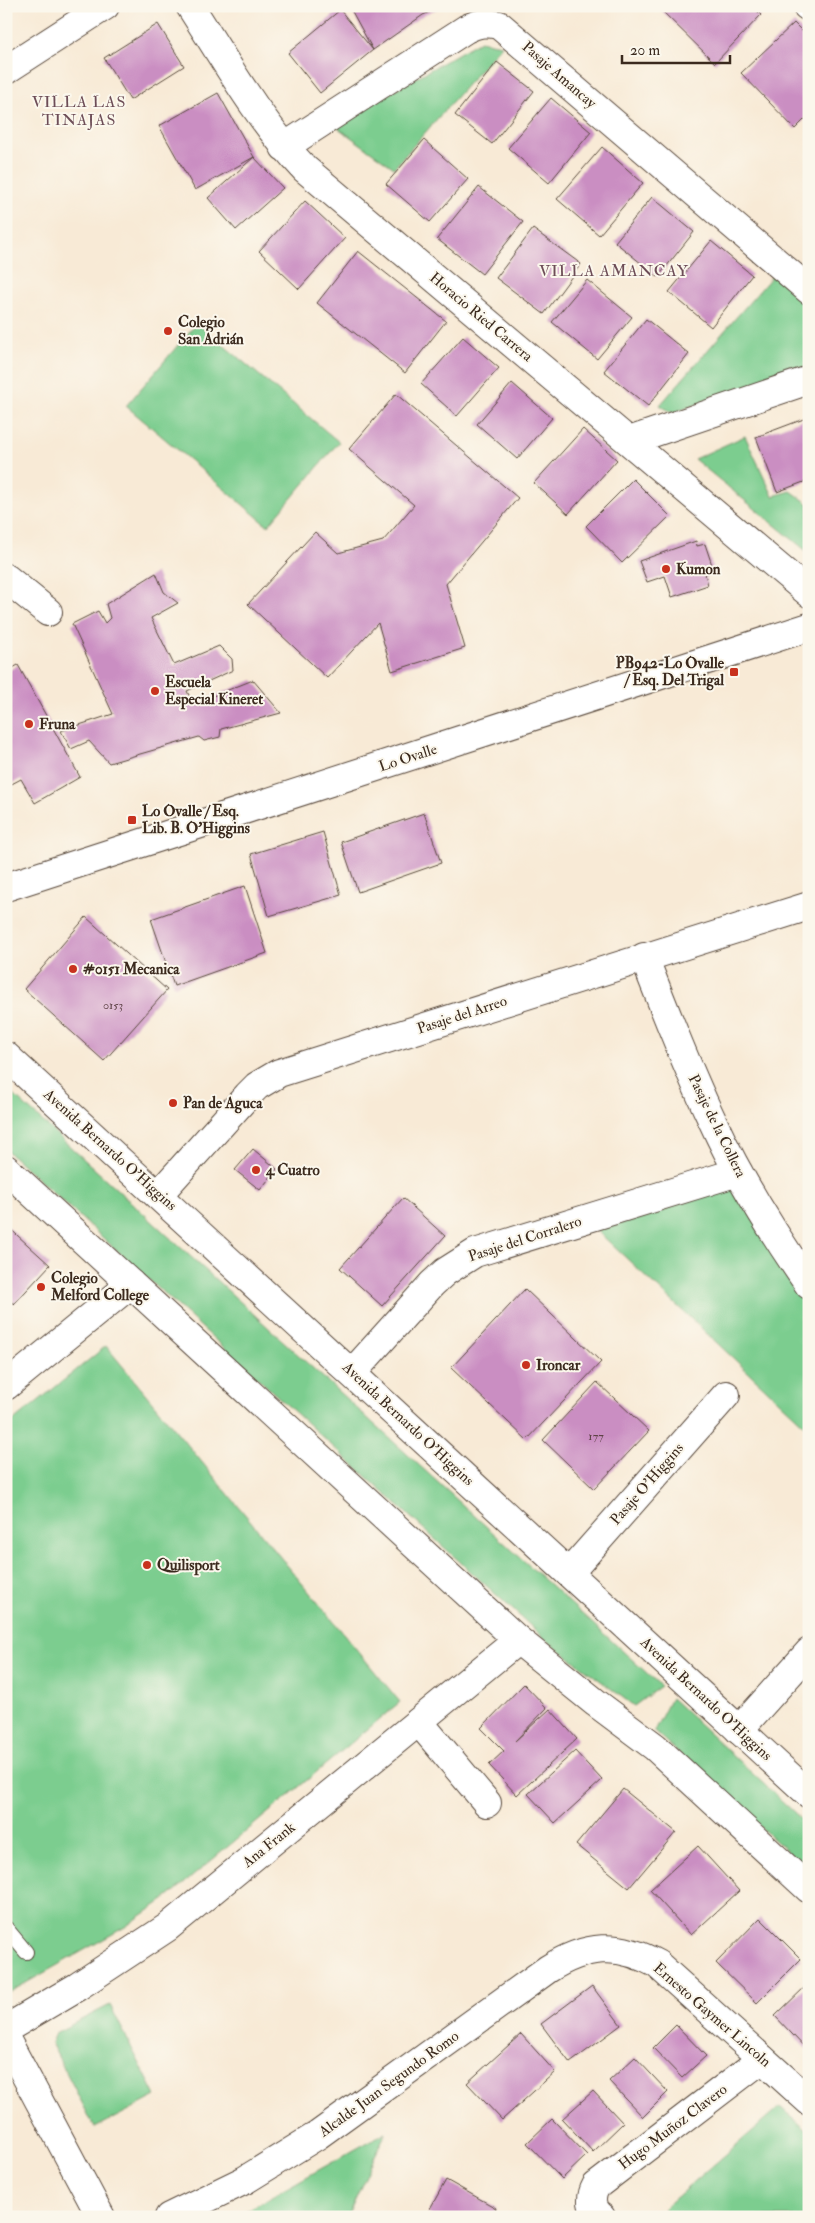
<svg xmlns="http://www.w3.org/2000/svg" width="815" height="2223" font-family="'IM FELL Double Pica',serif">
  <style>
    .green { fill: #7bcd8f; stroke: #5b7c56 }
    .building { fill: #ca8ec2 }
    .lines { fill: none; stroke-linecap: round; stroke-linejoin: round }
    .lane-casing { stroke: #57473a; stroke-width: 16 }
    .street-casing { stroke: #57473a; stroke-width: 30 }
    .secondary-casing { stroke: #57473a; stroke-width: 30 }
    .lane { stroke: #fff; stroke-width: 14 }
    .street { stroke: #fff; stroke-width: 28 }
    .secondary { stroke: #fff; stroke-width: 28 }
    .poi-dot { fill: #c8321e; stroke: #fbf7ec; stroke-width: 2 }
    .labels { text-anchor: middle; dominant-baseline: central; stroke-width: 4; stroke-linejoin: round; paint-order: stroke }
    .number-label { font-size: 12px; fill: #5f4347 }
    .street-label { font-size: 15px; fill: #3b2a1e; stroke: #fbf7ec }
    .poi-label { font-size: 15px; font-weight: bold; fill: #3b2a1e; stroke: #fbf7ec; text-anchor: start }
    .neighbourhood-label { font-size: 16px; letter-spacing: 1px; fill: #6d4d57; stroke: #fbf7ec }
  </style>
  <rect width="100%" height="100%" fill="#fbf7ec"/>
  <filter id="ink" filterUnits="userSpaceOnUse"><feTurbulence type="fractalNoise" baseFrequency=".02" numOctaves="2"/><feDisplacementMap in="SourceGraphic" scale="10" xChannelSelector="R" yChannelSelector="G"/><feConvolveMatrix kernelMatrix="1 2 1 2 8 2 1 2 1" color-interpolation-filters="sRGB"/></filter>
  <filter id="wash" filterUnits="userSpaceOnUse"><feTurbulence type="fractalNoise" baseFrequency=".0096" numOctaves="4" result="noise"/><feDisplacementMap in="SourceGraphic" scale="20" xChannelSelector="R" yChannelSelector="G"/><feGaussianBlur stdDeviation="1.12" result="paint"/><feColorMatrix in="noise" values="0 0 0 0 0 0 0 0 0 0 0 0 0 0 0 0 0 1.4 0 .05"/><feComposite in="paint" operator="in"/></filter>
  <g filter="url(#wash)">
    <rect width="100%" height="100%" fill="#f8ead6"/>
    <!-- green -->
    <g class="green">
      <polygon points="480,41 502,45 394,168 334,125"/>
      <polygon points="774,274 809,303 809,366 672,413 660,405"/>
      <polygon points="197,323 339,442 268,526 126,406"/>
      <polygon points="745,436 773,496 791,491 809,504 809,553 694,459"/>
      <polygon points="6,1088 661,1686 634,1706 545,1639 6,1150"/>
      <polygon points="736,1184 809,1307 809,1429 594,1228"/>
      <polygon points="106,1346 400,1702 168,1897 125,1927 10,1992 6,1986 6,1427"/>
      <polygon points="671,1698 809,1826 809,1871 654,1731"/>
      <polygon points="110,2005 156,2096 95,2128 51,2043 55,2033"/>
      <polygon points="780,2107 809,2132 809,2217 675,2217 663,2209"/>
      <polygon points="386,2132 347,2217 254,2217 244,2212"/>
    </g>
    <g id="blocks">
      <!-- building -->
      <g class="building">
        <polygon points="349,6 443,6 423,15 373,50"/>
        <polygon points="657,6 752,6 761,15 715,63"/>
        <polygon points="340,10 373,50 320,93 288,53"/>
        <polygon points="794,23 809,38 809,115 795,129 741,73"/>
        <polygon points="158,24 184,66 130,100 104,58"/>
        <polygon points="497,62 534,91 492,144 455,115"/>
        <polygon points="218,93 254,157 283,188 236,230 208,198 254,157 195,190 159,126"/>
        <polygon points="551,98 591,132 549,183 508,148"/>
        <polygon points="424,140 468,179 430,222 386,184"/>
        <polygon points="602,147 643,183 599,235 557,199"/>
        <polygon points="479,187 523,222 482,274 437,239"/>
        <polygon points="652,197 694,232 658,277 615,242"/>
        <polygon points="305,201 345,238 299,289 259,251"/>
        <polygon points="533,229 581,264 544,314 496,278"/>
        <polygon points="711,241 752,275 711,327 669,292"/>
        <polygon points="358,251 446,321 405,373 317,303"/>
        <polygon points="587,280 632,317 597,359 552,322"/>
        <polygon points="646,319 689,354 648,406 604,371"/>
        <polygon points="463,337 499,368 457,416 421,384"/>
        <polygon points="512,383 552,418 517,459 477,424"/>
        <polygon points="396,394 518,498 446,584 465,648 392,671 378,623 327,678 248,604 315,532 338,553 383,541 414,505 349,449"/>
        <polygon points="809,417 809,480 777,492 756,437"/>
        <polygon points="583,429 617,460 568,514 534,483"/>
        <polygon points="633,479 670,516 622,563 586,526"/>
        <polygon points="696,541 697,546 705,544 714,571 705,574 708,585 672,597 665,576 647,582 639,561"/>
        <polygon points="156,573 164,592 178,603 151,618 174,665 219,646 232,659 233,670 187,691 193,704 253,680 281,713 221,729 220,737 204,741 199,737 109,763 89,741 71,749 61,731 113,714 72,624 98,611 105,623 110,618 106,604"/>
        <polygon points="18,665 80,777 35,803 21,779 6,787 6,672"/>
        <polygon points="424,813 441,863 358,892 341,842"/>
        <polygon points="323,832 341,895 269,916 251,854"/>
        <polygon points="245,886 267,953 174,986 151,919"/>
        <polygon points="86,917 167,990 104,1061 24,989"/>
        <polygon points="253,1149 277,1169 260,1190 235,1170"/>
        <polygon points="403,1198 445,1236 382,1306 340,1268"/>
        <polygon points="6,1225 50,1265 14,1304 6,1297"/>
        <polygon points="525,1289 601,1362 527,1440 451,1368"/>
        <polygon points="597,1382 649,1431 594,1489 543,1440"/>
        <polygon points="524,1684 547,1708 515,1741 550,1709 577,1739 517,1795 489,1765 504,1751 481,1728"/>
        <polygon points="575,1751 602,1780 555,1823 528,1794"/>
        <polygon points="623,1789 676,1832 629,1888 576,1845"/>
        <polygon points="698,1846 739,1891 691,1935 650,1890"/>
        <polygon points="760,1918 801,1959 757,2003 716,1963"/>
        <polygon points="809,1983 809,2052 775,2016"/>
        <polygon points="592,1986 621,2025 570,2063 541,2024"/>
        <polygon points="676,2025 706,2056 682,2078 653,2048"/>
        <polygon points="521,2034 555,2072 502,2120 467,2083"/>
        <polygon points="635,2057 668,2092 643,2117 609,2081"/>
        <polygon points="593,2091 623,2123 593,2152 562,2119"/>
        <polygon points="552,2119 587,2155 562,2179 527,2143"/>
        <polygon points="446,2180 496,2208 492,2217 433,2217 427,2214"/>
      </g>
    </g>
  </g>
  <g filter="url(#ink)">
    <use href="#blocks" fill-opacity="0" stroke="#57473a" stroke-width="1"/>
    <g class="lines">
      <!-- lane casing -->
      <g class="lane-casing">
        <polyline id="lane" points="6,1928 26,1952"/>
      </g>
      <!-- street casing -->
      <g class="street-casing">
        <g id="street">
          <path d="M 190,6 C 226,62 259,121 305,169 L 809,593"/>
          <polyline points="807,6 809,7"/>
          <polyline points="6,70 105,6"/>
          <path d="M 284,147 L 466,29 C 478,23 486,22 499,25 L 809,290"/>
          <polyline points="629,441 809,380"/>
          <polyline points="6,578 48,612"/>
          <path d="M 644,957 C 666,1013 687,1068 713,1122 C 739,1179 773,1233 809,1285"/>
          <polyline points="158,1195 248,1095 257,1086 279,1073 809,906"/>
          <polyline points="352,1373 432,1284 445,1272 475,1253 738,1172"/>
          <polyline points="6,1386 131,1284"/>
          <polyline points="569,1573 726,1395"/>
          <polyline points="419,1722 487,1803"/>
          <polyline points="739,1730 809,1652"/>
          <polyline points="6,2029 77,1987 168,1927 518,1640"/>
          <polyline points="6,2039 101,2217"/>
          <path d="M 169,2217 L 245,2180 L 318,2135 L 548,1969 C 586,1945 618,1942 657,1964 L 809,2101"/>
          <path d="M 601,2217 C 590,2210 590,2197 596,2186 L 762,2059"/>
        </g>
      </g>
      <!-- secondary casing -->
      <g class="secondary-casing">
        <g id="secondary">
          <polyline points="6,887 809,627"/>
          <polyline points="6,1056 809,1794"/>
          <polyline points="6,1169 518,1640 596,1703 655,1747 809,1889"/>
        </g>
      </g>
      <!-- lane -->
      <use href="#lane" class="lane"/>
      <!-- street -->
      <use href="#street" class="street"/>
      <!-- secondary -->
      <use href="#secondary" class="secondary"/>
    </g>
  </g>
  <!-- markers -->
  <g class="poi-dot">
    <circle cx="168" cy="331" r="5"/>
    <circle cx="666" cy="569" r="5"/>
    <rect x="729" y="667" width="10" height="10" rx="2.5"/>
    <circle cx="155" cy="691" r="5"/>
    <circle cx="29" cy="724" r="5"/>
    <rect x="127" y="815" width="10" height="10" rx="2.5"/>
    <circle cx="73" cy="969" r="5"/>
    <circle cx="173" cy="1103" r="5"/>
    <circle cx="256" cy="1170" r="5"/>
    <circle cx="41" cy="1287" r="5"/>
    <circle cx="526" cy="1365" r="5"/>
    <circle cx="147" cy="1565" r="5"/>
  </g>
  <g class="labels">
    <!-- number labels -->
    <g class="number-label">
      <text x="113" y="1005">0153</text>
      <text x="596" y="1436">177</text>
    </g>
    <!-- street labels -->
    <g class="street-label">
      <text transform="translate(559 75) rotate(41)">Pasaje Amancay</text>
      <text transform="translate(481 317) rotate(40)">Horacio Ried Carrera</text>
      <text transform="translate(408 758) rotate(-18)">Lo Ovalle</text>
      <text transform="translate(462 1015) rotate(-18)">Pasaje del Arreo</text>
      <text transform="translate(717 1126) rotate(64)">Pasaje de la Collera</text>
      <text transform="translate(110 1150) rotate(42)">Avenida Bernardo O'Higgins</text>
      <text transform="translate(525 1239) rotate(-18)">Pasaje del Corralero</text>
      <text transform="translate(408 1424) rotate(43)">Avenida Bernardo O'Higgins</text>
      <text transform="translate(647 1484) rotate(-49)">Pasaje O'Higgins</text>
      <text transform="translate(706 1699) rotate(43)">Avenida Bernardo O'Higgins</text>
      <text transform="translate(269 1845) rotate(-39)">Ana Frank</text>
      <text transform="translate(712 2015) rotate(41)">Ernesto Gaymer Lincoln</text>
      <text transform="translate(389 2084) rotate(-36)">Alcalde Juan Segundo Romo</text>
      <text transform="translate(673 2127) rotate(-37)">Hugo Muñoz Clavero</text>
    </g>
    <!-- poi labels -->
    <g class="poi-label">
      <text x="178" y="322">Colegio<tspan x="178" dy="17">San Adrián</tspan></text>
      <text x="676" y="569">Kumon</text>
      <text x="724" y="663" text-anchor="end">PB942-Lo Ovalle<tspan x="724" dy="17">/ Esq. Del Trigal</tspan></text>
      <text x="165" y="682">Escuela<tspan x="165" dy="17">Especial Kineret</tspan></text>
      <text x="39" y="724">Fruna</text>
      <text x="142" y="811">Lo Ovalle / Esq.<tspan x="142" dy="17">Lib. B. O'Higgins</tspan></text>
      <text x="83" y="969">#0151 Mecanica</text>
      <text x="183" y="1103">Pan de Aguca</text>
      <text x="266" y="1170">4 Cuatro</text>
      <text x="51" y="1278">Colegio<tspan x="51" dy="17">Melford College</tspan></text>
      <text x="536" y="1365">Ironcar</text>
      <text x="157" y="1565">Quilisport</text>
    </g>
    <!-- neighbourhood labels -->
    <g class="neighbourhood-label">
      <text x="79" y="102">VILLA LAS<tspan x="79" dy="18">TINAJAS</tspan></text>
      <text x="614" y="271">VILLA AMANCAY</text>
    </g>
  </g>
  <!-- margin -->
  <rect width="815" height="2223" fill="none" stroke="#fbf7ec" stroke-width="25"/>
  <!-- scale -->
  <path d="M622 55v8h108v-8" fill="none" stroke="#3b2a1e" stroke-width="2.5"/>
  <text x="630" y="55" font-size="15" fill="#3b2a1e" stroke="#fbf7ec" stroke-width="4" paint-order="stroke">20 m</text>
</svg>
